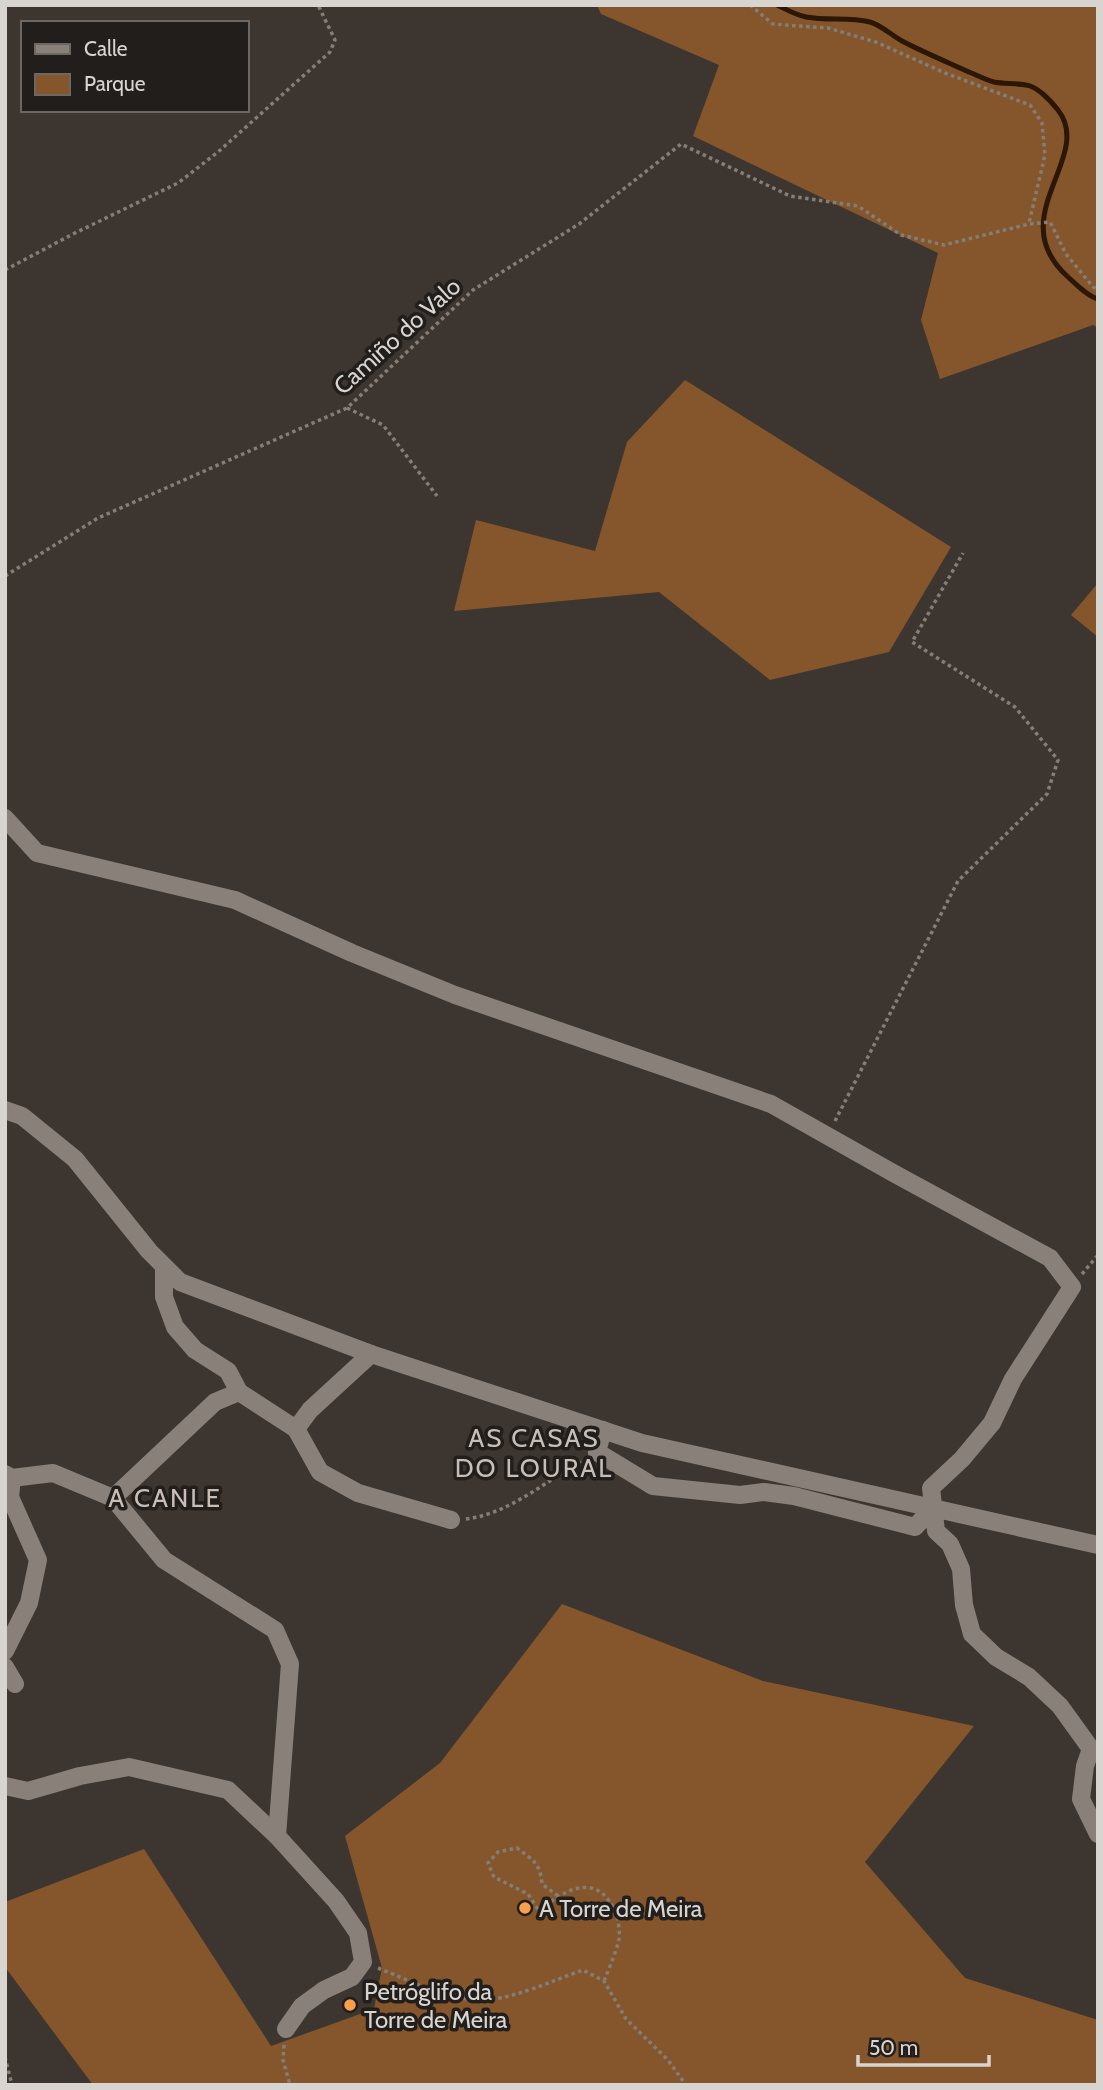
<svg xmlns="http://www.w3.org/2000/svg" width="1103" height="2090" font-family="Cabin,sans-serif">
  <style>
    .green { fill: #85562b }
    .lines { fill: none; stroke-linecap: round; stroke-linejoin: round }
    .stream { stroke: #2c1704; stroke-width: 5 }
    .path { stroke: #847e79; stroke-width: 3.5; stroke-dasharray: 3.5 3.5; stroke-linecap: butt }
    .minor { stroke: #898079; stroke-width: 18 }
    .tertiary { stroke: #898079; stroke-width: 18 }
    .poi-dot { fill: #f9a04c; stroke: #221e1b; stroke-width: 2.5 }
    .labels { text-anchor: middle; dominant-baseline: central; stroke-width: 7; stroke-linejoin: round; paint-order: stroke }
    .street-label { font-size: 24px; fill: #d8d4d0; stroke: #221e1b }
    .poi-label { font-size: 24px; fill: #d8d4d0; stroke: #221e1b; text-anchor: start }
    .neighbourhood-label { font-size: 26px; letter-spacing: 2px; fill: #c7beb7; stroke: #221e1b }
  </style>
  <rect width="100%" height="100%" fill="#3d3630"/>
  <!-- green -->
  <g class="green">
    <polygon points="597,5 1098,5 1098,328 1093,325 940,379 921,320 938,253 693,136 719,65 601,14"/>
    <polygon points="685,380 951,547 889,652 770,680 659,592 454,611 476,520 595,551 627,442"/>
    <polygon points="1098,583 1098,637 1071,615"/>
    <polygon points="562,1604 763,1681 974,1726 865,1862 965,1978 1098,2020 1098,2085 93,2085 5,1967 5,1902 144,1849 271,2046 374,2009 382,1968 345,1836 440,1763"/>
  </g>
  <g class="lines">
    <!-- stream -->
    <path class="stream" d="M 777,5 C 787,10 796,15 806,17 C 828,21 848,17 870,22 C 881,25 891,35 902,41 C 923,52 947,62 969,72 C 977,75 986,80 994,82 C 1004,84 1015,83 1026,85 C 1037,86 1051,101 1058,110 C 1095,157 1001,217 1068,277 C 1077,285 1087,296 1098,299"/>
    <!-- path -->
    <g class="path">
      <polyline points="750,5 773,24 828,28 876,42 945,73 1030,105 1042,123 1045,155 1029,223"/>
      <polyline points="5,270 73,234 178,183 218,152 330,52 335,40 318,5"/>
      <polyline points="347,408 383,425 437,496"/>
      <polyline points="5,576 98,518 347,408 473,290 579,224 681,144 790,196 858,206 901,235 944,245 1029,224 1050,222 1066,254 1093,287 1098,289"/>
      <polyline points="835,1121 958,881 1047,794 1058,760 1015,707 912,642 963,553"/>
      <polyline points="1082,1274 1098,1255"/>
      <path d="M 466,1519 C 509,1514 546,1481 583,1460"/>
      <path d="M 558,1896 L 542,1884 C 540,1863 533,1860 517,1848 L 498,1852 L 488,1863 L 494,1877 L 528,1894 L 539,1911 C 562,1892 593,1871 613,1907 C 618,1915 620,1929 619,1939 C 616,1953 609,1968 604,1981"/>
      <path d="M 378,1968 C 409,1980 440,1997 475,2000 C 505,2003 554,1980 583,1970 L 604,1981 L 626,2019 L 668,2060 L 686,2085"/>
      <polyline points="284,2045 283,2060 290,2085"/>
      <polyline points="5,2057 12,2085"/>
    </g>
    <!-- minor -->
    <g class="minor">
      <polyline points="5,818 37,853 235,900 352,953 455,995 771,1104 895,1174 1050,1258 1072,1287 1013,1379 992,1423 962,1459 931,1488 936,1531 950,1544 961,1569 964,1605 972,1634 996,1657 1029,1677 1060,1706 1091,1749 1085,1766 1081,1799 1098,1834"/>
      <polyline points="164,1267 164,1297 175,1327 195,1350 228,1371 239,1392"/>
      <polyline points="296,1429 320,1472 358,1493 451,1520"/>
      <polyline points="603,1430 597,1452 653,1486 740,1495 764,1492 794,1496 915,1527 933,1508"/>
      <polyline points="5,1474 12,1478 53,1473 113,1498 215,1402 239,1392 296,1429 310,1410 371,1354"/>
      <polyline points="113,1498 164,1560 275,1630 290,1664 277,1836 336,1901 358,1933 363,1962 352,1977 324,1990 302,2006 286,2029"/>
      <polyline points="5,1651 29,1603 38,1560 10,1497 12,1478"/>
      <polyline points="5,1667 15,1684"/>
      <polyline points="5,1786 28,1791 80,1776 129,1767 228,1790 277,1836"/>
    </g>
    <!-- tertiary -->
    <polyline class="tertiary" points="5,1110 22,1116 75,1159 149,1251 180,1282 371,1354 642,1443 1098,1545"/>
  </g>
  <!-- markers -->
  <g class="poi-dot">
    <circle cx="525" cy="1908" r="7"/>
    <circle cx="350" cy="2005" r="7"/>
  </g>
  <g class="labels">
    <!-- street labels -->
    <g class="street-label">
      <text transform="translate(397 336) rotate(-42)">Camiño do Valo</text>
    </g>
    <!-- poi labels -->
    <g class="poi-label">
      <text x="539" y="1908">A Torre de Meira</text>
      <text x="364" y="1991">Petróglifo da<tspan x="364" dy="28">Torre de Meira</tspan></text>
    </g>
    <!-- neighbourhood labels -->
    <g class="neighbourhood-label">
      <text x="534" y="1438">AS CASAS<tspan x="534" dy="30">DO LOURAL</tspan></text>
      <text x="165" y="1498">A CANLE</text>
    </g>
  </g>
  <!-- border -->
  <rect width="1103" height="2090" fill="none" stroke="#d8d4d0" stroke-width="14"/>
  <!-- legend -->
  <rect x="21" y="21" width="228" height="91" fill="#221e1b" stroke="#6b6763" stroke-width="2"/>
  <rect x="35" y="44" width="35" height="10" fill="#898079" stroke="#6b6763" stroke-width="2"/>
  <text x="84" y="56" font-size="21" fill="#d8d4d0">Calle</text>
  <rect x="35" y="74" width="35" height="21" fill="#85562b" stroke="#6b6763" stroke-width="2"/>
  <text x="84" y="91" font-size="21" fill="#d8d4d0">Parque</text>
  <!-- scale -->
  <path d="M858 2055v10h131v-10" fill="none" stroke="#d8d4d0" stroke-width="3.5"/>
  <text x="869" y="2055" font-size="21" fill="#d8d4d0" stroke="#221e1b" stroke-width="5" paint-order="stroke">50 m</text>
</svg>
